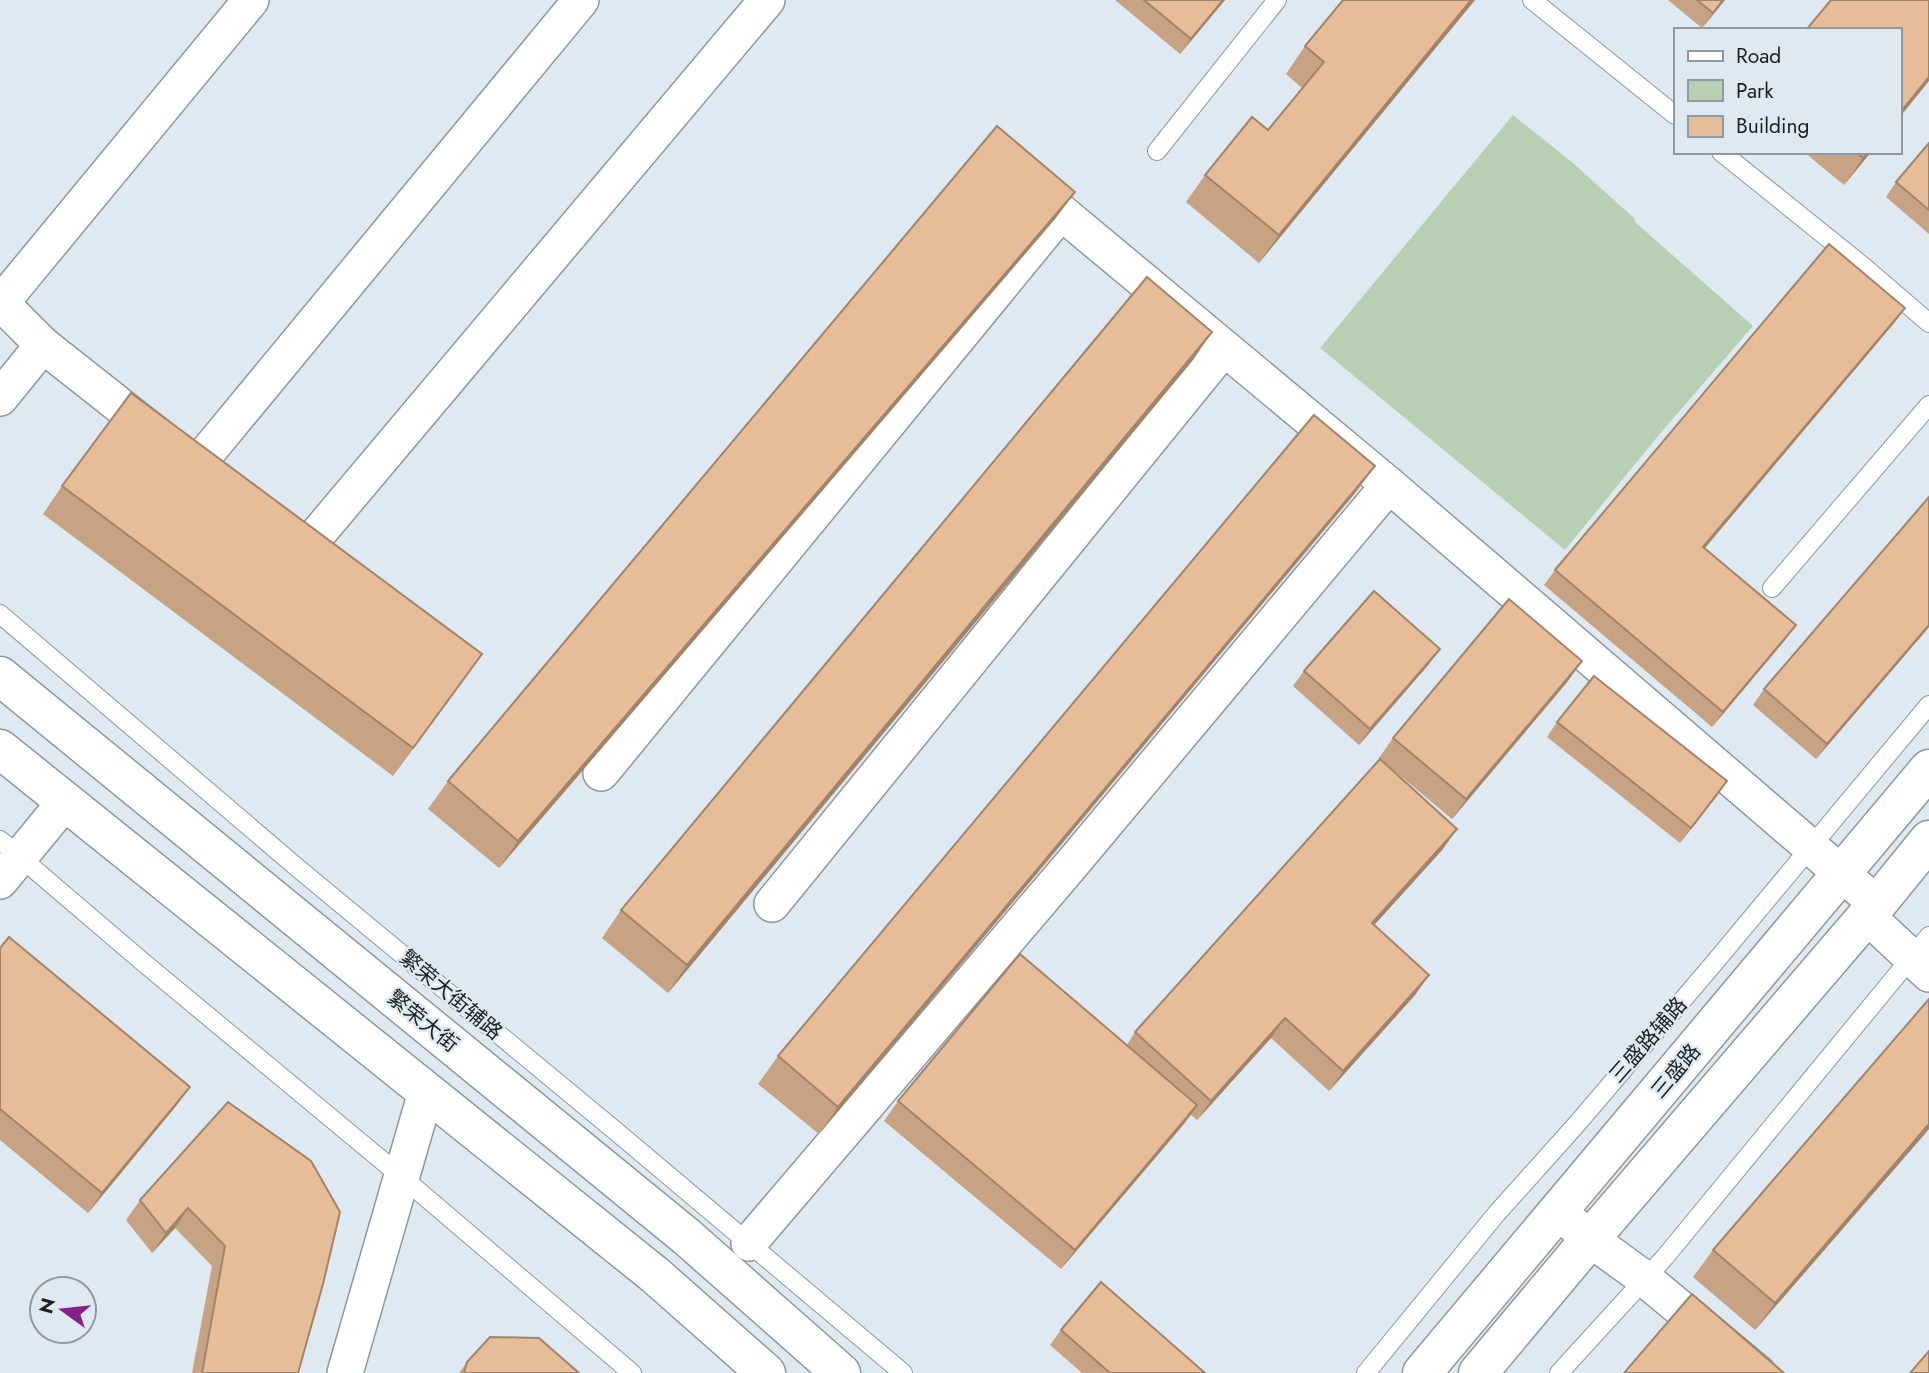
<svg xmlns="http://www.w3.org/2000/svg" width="1929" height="1373" font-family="Jost,'Noto Sans SC',sans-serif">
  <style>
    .green { fill: #b7d0b4 }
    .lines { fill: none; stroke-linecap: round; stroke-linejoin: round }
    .service-casing { stroke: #8f989f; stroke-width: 20 }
    .minor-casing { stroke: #8f989f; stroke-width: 38 }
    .secondary-casing { stroke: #8f989f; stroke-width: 41 }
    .service { stroke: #fff; stroke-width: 18 }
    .minor { stroke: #fff; stroke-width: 35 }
    .secondary { stroke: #fff; stroke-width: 38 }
    .wall { fill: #c7a283 }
    .shaded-wall { fill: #a2846a }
    .building { fill: #e7bc98; stroke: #a2846a; stroke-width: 2 }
    .labels { text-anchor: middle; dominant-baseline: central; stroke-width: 5; stroke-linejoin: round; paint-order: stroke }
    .street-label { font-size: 21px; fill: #1c2022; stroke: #dfe9f1 }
  </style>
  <rect width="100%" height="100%" fill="#dfe9f1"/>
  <!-- green -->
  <polygon class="green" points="1513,115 1573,163 1635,219 1635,222 1753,326 1658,436 1565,550 1320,348"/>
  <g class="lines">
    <!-- service casing -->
    <g class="service-casing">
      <g id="service">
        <polyline points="1532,0 1675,115"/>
        <polyline points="1157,151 1277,0"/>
        <polyline points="1721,152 1864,267 1929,323"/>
        <polyline points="1772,588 1929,405"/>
        <polyline points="0,614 300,870 618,1133 903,1373"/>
        <polyline points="0,840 144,963 402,1177 632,1373"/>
        <polyline points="1366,1373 1497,1213 1576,1125 1715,962 1929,705"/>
        <polyline points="1559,1373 1665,1257 1929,936"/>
      </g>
    </g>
    <!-- minor casing -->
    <g class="minor-casing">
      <g id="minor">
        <polyline points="43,345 1,303 251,0"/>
        <polyline points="0,398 43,345 157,435"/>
        <polyline points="196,466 581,0"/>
        <polyline points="285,534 305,549 767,0"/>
        <polyline points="601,773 1061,212 1389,485 1877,904"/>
        <polyline points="0,881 65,802"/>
        <polyline points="772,904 1224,348"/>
        <polyline points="1866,915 1929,974"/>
        <polyline points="1558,1211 1590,1239 1645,1279 1758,1373"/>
        <polyline points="749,1243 1071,865 1389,485"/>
        <polyline points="345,1373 426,1092"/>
      </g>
    </g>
    <!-- secondary casing -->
    <g class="secondary-casing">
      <g id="secondary">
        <polyline points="0,676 687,1237 841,1373"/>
        <polyline points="0,749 655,1275 766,1373"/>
        <polyline points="1422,1373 1929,769"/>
        <polyline points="1478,1373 1590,1239 1877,904 1929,840"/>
      </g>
    </g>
    <!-- service -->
    <use href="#service" class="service"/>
    <!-- minor -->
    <use href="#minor" class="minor"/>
    <!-- secondary -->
    <use href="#secondary" class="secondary"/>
  </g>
  <!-- wall -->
  <g class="wall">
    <polygon points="1115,0 1225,0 1180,54"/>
    <polygon points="1343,0 1475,0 1259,263 1186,202 1205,175 1268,130 1302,88 1286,74 1305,46"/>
    <polygon points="1668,0 1725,0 1702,28"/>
    <polygon points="1929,143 1929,234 1886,197 1896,182"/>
    <polygon points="1804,152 1871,152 1844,185"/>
    <polygon points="1075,192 1055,219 499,868 428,809 448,781"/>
    <polygon points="1905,308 1894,323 1705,548 1796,625 1785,640 1712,727 1544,585 1555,570"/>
    <polygon points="1193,360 668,993 602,938 621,910"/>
    <polygon points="1375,466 1355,493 819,1134 758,1084 778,1056"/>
    <polygon points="62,486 482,654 393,776 43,514"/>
    <polygon points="1929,497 1929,627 1816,759 1753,705 1764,689"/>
    <polygon points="1429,664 1359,745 1293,686 1304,671"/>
    <polygon points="1568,681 1452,819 1379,758 1393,738"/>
    <polygon points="1557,722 1716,797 1680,843 1547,737"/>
    <polygon points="1443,849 1374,925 1429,975 1415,995 1329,1091 1271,1038 1197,1120 1191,1115 1183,1125 1061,1269 884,1121 898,1101 1127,1045 1135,1032"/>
    <polygon points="0,948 190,1087 176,1106 88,1213 0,1140"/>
    <polygon points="1929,999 1929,1129 1755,1330 1693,1277 1713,1250"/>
    <polygon points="228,1102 298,1373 192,1373 212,1266 175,1228 152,1253 126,1220 140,1200"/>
    <polygon points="1061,1330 1205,1373 1082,1373 1050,1345"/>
    <polygon points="467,1362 579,1373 459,1373"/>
  </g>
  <!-- shaded-wall -->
  <g class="shaded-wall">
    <polygon points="1223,0 1225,0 1180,54 1191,39"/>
    <polygon points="1471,0 1475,0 1259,263 1279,235"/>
    <polygon points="1723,0 1725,0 1702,28 1713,13"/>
    <polygon points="1929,77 1929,81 1899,118 1899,114"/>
    <polygon points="1868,152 1871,152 1844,185 1863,158"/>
    <polygon points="1075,192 1055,219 499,868 518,841"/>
    <polygon points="1905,308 1894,323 1693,562 1703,547"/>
    <polygon points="1212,332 1193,360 668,993 687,965"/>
    <polygon points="1375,466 1355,493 819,1134 838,1107"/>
    <polygon points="1796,625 1785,640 1712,727 1723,712"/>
    <polygon points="1929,625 1929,627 1816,759 1827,744"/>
    <polygon points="1440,649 1429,664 1359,745 1370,729"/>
    <polygon points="482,654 462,682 393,776 413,748"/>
    <polygon points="1582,661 1568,681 1452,819 1466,799"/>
    <polygon points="1727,781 1716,797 1680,843 1691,828"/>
    <polygon points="1457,829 1443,849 1358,943 1372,923"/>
    <polygon points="1429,975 1415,995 1329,1091 1343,1071"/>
    <polygon points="1285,1018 1271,1038 1197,1120 1211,1101"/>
    <polygon points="190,1087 176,1106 88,1213 102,1193"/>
    <polygon points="1197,1105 1183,1125 1061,1269 1075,1250"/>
    <polygon points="1929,1124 1929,1129 1755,1330 1775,1303"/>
    <polygon points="188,1208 175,1228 152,1253 166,1233"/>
  </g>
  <!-- building -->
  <g class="building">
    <polygon points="1144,0 1223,0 1191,39"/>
    <polygon points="1343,0 1471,0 1279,235 1205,175 1252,117 1268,130 1324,62 1305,46"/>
    <polygon points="1697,0 1723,0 1713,13"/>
    <polygon points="1831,0 1929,0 1929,77 1899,114 1899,30 1806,30"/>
    <polygon points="997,126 1075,192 518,841 448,781"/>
    <polygon points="1929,143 1929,210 1896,182"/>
    <polygon points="1857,152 1868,152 1863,158"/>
    <polygon points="1829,244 1905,308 1703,547 1796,625 1723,712 1555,570"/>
    <polygon points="1147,277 1212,332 687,965 621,910"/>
    <polygon points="131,393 482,654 413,748 62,486"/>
    <polygon points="1314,415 1375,466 838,1107 778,1056"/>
    <polygon points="1929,497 1929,625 1827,744 1764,689"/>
    <polygon points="1374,591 1440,649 1370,729 1304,671"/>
    <polygon points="1509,599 1582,661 1466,799 1393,738"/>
    <polygon points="1594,676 1727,781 1691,828 1557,722"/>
    <polygon points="1380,759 1457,829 1372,923 1429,975 1343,1071 1285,1018 1211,1101 1135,1032"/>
    <polygon points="9,937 190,1087 102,1193 0,1109 0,948"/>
    <polygon points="1020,954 1197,1105 1075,1250 898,1101"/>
    <polygon points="1929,999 1929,1124 1775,1303 1713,1250"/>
    <polygon points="228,1102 311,1161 340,1212 323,1284 298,1373 202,1373 225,1246 188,1208 166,1233 140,1200"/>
    <polygon points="1101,1282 1205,1373 1110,1373 1061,1330"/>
    <polygon points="1692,1294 1784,1373 1624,1373"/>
    <polygon points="490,1337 539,1338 579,1373 464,1373 467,1362"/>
    <polygon points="1929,1351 1929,1373 1910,1373"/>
  </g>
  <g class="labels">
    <!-- street labels -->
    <g class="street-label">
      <text transform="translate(451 995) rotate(40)">繁荣大街辅路</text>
      <text transform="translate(423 1021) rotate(39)">繁荣大街</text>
      <text transform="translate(1648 1040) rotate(-49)">三盛路辅路</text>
      <text transform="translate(1676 1071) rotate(-50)">三盛路</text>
    </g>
  </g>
  <!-- legend -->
  <rect x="1674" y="28" width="228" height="126" fill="#dfe9f1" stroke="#91999e" stroke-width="2"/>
  <rect x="1688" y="51" width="35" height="10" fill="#ffffff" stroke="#91999e" stroke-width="2"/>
  <text x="1736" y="63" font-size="21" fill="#1c2022">Road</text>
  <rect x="1688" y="80" width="35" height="21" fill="#b7d0b4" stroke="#91999e" stroke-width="2"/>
  <text x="1736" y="98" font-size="21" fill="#1c2022">Park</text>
  <rect x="1688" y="116" width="35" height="21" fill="#e7bc98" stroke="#91999e" stroke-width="2"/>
  <text x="1736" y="133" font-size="21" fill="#1c2022">Building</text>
  <!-- north arrow -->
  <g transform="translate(63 1310) rotate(285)"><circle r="33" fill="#dfe9f1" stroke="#91999e" stroke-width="2"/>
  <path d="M0-5L12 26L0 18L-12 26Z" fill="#84218a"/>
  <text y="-10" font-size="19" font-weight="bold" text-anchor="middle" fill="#1c2022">N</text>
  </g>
</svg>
